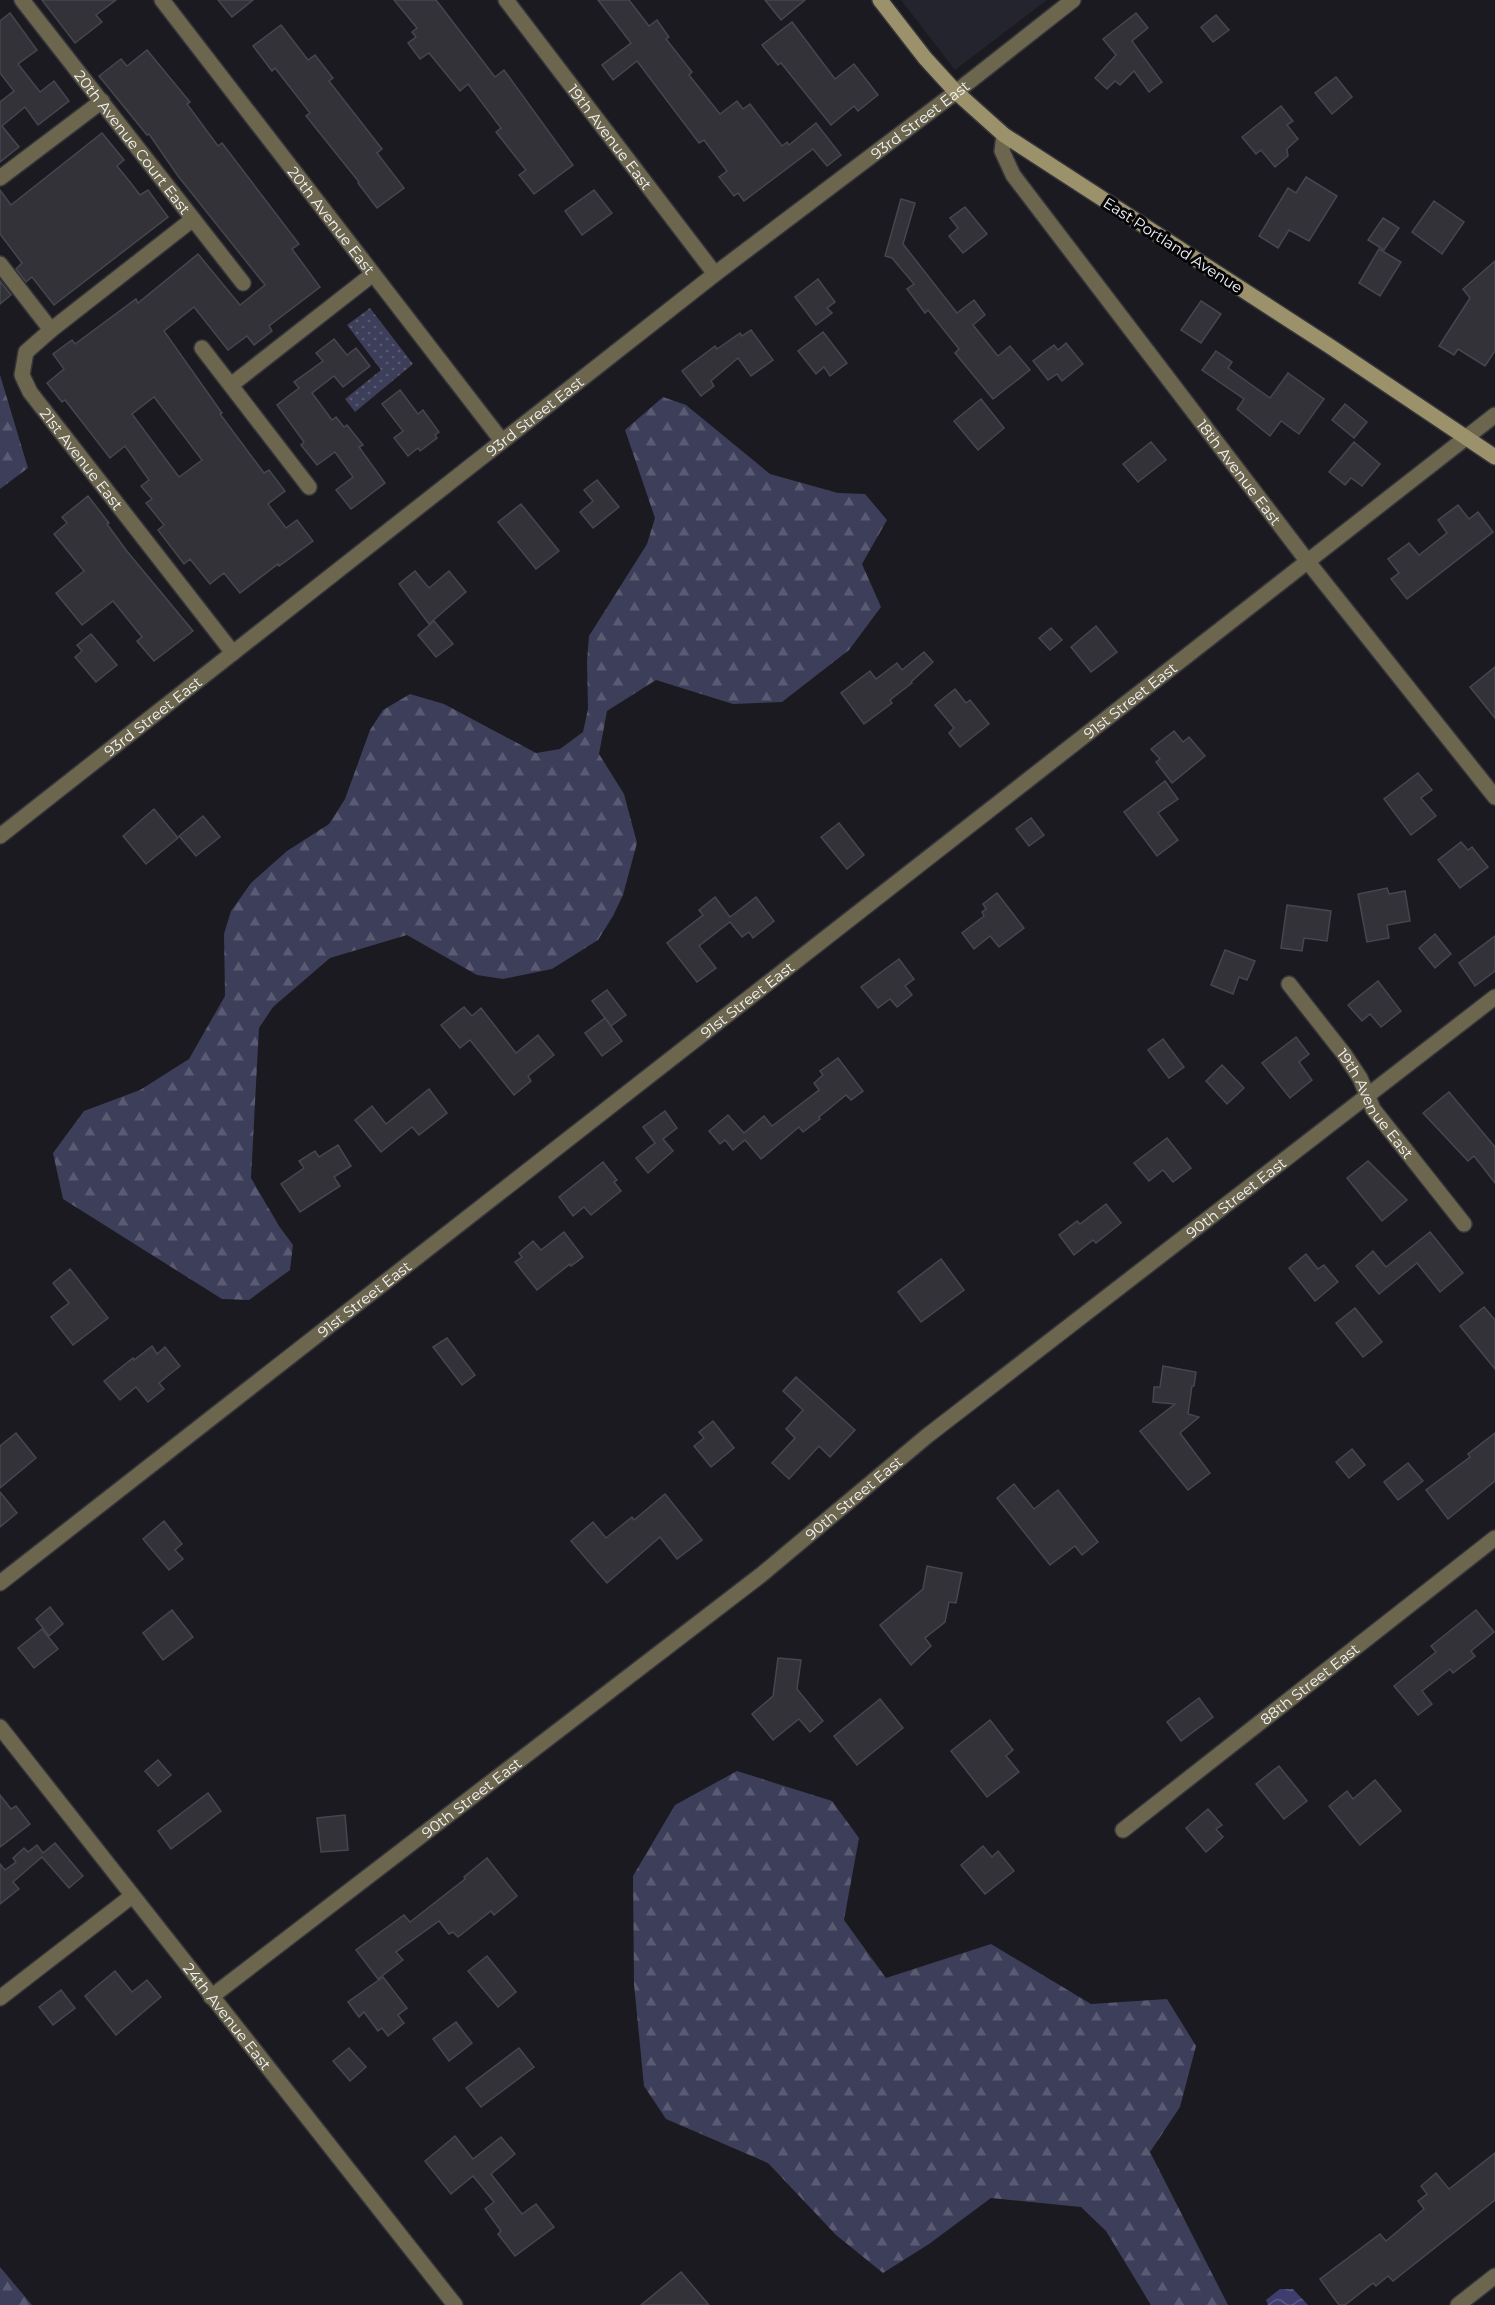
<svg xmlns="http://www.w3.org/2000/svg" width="1495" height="2305" font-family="Montserrat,sans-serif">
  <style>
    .built { fill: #24242f }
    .forest { fill: url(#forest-firs) }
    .park { fill: url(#park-dots) }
    .water { fill: url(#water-waves) }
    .building { fill: #323238; stroke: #46474e; stroke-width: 1.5; fill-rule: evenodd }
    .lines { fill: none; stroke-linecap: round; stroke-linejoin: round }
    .minor-casing { stroke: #34343a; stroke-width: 18 }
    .tertiary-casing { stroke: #34343a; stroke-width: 18 }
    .secondary-casing { stroke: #34343a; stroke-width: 18 }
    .minor { stroke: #6c664e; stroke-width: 15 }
    .tertiary { stroke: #6c664e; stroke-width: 15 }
    .secondary { stroke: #9b916a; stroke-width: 15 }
    .labels { text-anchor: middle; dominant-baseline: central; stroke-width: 6; stroke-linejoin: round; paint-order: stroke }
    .street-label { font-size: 15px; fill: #f3f4f8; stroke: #060608 }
  </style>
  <defs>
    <pattern id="forest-firs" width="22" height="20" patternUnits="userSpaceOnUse" patternTransform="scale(1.5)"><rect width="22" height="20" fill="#3d3e5a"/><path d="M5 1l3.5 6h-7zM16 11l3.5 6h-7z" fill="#5a5a72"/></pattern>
    <pattern id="park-dots" width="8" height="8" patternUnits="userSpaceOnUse" patternTransform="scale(1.5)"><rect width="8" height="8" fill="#3d3e5a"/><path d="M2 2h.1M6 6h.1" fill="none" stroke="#5a5a72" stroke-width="1.8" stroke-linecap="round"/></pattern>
    <pattern id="water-waves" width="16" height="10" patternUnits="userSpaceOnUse" patternTransform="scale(1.5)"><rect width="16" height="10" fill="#3f3d6e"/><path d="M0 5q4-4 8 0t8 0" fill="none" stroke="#5b5a83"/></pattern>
  </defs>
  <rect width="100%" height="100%" fill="#1a1a20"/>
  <!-- built -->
  <polygon class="built" points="901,0 1047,0 955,70"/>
  <!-- forest -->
  <g class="forest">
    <polygon points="0,375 28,468 0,489"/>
    <polygon points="663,397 686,405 770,474 838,493 865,494 887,520 862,564 881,607 849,650 782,702 733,704 656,680 607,711 599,754 624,794 637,843 623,895 613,916 598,940 552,969 503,979 477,975 407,935 330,958 273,1007 259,1028 251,1178 279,1226 293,1245 290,1270 249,1300 222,1299 63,1199 53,1153 84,1111 140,1090 189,1059 225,996 224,934 231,911 251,883 287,851 329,824 345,799 370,730 383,710 410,694 444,704 536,753 560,749 583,732 588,709 587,661 589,636 647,544 655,518 625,430"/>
    <polygon points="737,1771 832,1801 859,1838 844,1920 886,1978 991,1944 1091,2004 1167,1999 1196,2046 1180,2107 1150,2152 1228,2305 1151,2305 1106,2231 1081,2207 991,2198 929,2244 883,2273 836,2235 768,2163 666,2119 644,2086 634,1984 633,1876 675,1805"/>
    <polygon points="0,2267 32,2305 0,2305"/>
  </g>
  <!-- park -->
  <polygon class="park" points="370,308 413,364 355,412 345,399 381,370 347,325"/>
  <!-- water -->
  <polygon class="water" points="1280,2289 1293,2289 1308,2305 1268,2305 1266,2300"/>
  <!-- building -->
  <g class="building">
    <polygon points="42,0 116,0 96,15 102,22 75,43"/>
    <polygon points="218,0 253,0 232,17"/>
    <polygon points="394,0 436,0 495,77 504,70 573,165 534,194 519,175 526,170 496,132 501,128 468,84 460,91 429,53 420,59 408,43 416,37 412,32 417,28"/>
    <polygon points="598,0 629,0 649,26 657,20 669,37 666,39 692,72 689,75 720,114 737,101 743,109 750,104 782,146 787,142 789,145 816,123 841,155 827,166 813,149 744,201 738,193 734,196 719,177 727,171 704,140 699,143 637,61 613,80 602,65 631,43"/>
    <polygon points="765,0 805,0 781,20"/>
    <polygon points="10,13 37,50 18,64 40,92 54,81 69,101 38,125 25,107 2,126 19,147 0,162 0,102 14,91 0,73 0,21"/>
    <polygon points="1136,13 1148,28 1132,41 1162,82 1149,92 1134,71 1120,85 1115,81 1107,89 1095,78 1116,55 1103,39"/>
    <polygon points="1216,15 1229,30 1213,42 1201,27"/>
    <polygon points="792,22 835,79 854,64 878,95 858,111 854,106 831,125 781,63 778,65 762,45"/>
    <polygon points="281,25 308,60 315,55 333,78 329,81 382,149 377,153 404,188 377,208 358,183 359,182 306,116 310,113 275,68 272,71 253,46"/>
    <path d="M 147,50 L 190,102 L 187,104 L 218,146 L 222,143 L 299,244 L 292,249 L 320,287 L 269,326 L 272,331 L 254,345 L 247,336 L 228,350 L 194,307 L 164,331 L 222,413 L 220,414 L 264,473 L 269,470 L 285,491 L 268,504 L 286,528 L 297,520 L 313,541 L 279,566 L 278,564 L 240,593 L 224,573 L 210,584 L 190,559 L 184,564 L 158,530 L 164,525 L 146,503 L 152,499 L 141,486 L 149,480 L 125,446 L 110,458 L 65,400 L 62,402 L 47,383 L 64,369 L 53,354 L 72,340 L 75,344 L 136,299 L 138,303 L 198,254 L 240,305 L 265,285 L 178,176 L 149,134 L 147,135 L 99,76 L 121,59 L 127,66 ZM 154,397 L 202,460 L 179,477 L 132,414 Z"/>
    <polygon points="1336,77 1352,97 1332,114 1315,93"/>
    <polygon points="1281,106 1293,121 1287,125 1298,139 1287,149 1288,156 1275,167 1261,150 1256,154 1242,137"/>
    <polygon points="102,133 124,160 117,166 130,182 140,195 148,190 168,217 54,305 32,277 26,282 16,269 22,263 0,234 0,190 11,205"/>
    <polygon points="1306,177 1337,196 1309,241 1289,230 1278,248 1259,236 1288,188 1296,193"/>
    <polygon points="594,190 612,213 582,235 565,211"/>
    <polygon points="901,199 915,203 903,244 957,313 974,300 985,315 973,325 998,356 1010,346 1030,370 993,399 955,353 959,349 928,310 925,313 907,289 914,284 892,258 885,256"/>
    <polygon points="1434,201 1464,222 1442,254 1412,232"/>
    <polygon points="965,207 987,234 963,253 949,236 958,228 950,218"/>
    <polygon points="1383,218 1399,228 1384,250 1368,240"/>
    <polygon points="1379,249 1401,262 1380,296 1359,283"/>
    <polygon points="1495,261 1495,351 1485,366 1458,349 1454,355 1439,346 1470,298 1463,289"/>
    <polygon points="818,279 835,302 827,308 832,313 816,325 795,297"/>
    <polygon points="0,281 11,295 0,304"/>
    <polygon points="1201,301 1221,314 1201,343 1181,330"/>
    <polygon points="751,330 773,360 751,376 738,358 711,381 714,386 701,396 682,371 715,346 717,349 740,333 742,336"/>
    <polygon points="823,332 847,363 830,376 824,367 816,374 798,351"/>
    <polygon points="334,339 347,355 356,348 370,366 343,387 334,376 312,393 332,420 336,417 344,427 347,425 363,445 359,447 385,483 351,509 336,490 353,477 335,452 317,465 301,445 304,442 277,405 299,388 294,382 323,361 316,353"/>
    <polygon points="1066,343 1083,364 1062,381 1057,374 1048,380 1033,361 1054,345 1058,350"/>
    <polygon points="1216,351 1232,362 1228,368 1270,398 1288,373 1324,399 1299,434 1281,421 1270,436 1237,409 1244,399 1202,370"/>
    <polygon points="400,390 418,414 423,410 439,432 435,435 437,438 420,451 418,448 408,456 394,438 403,431 382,404"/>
    <polygon points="981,399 1004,428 978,450 954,421"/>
    <polygon points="1345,404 1367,422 1354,438 1332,420"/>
    <polygon points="1151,442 1166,460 1138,482 1123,464"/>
    <polygon points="1354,442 1380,464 1362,486 1351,478 1345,485 1329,472"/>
    <polygon points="597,480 619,507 593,528 580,512 593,501 584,490"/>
    <polygon points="88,496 109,523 107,524 126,550 193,631 154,661 137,641 142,637 113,601 82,625 56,593 84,571 54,534 67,523 62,517"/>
    <polygon points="521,504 559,551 536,569 498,522"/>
    <polygon points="1458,505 1469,519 1478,512 1493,532 1407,599 1391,579 1399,573 1388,559 1409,543 1419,555 1447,533 1438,520"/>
    <polygon points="415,571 429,588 449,571 466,592 429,624 399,584"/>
    <polygon points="434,621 453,644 436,657 418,635"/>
    <polygon points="1096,626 1117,652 1091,672 1071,647"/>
    <polygon points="1051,628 1062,640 1050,650 1039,638"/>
    <polygon points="91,634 117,665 96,682 75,657 82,651 77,645"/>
    <polygon points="924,652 933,662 911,682 912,683 890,700 892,703 864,724 841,693 870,671 876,679 897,663 902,670"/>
    <polygon points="1495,667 1495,718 1470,687"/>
    <polygon points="955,689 966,703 970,700 989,724 960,747 949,733 954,728 935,705"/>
    <polygon points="1174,731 1183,742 1189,737 1205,756 1172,783 1156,762 1160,759 1151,749"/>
    <polygon points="1418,773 1432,790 1421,798 1436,816 1411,835 1384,799"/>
    <polygon points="1165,781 1178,799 1158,813 1178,840 1157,856 1124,812"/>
    <polygon points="154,809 178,838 146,864 123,836"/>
    <polygon points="203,816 220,837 196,856 179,836"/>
    <polygon points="1031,818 1044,835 1029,846 1016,829"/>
    <polygon points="839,823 864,855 847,869 821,837"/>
    <polygon points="1461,842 1468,850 1472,847 1488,867 1460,888 1438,860"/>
    <polygon points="1387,888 1389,894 1405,891 1410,921 1387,925 1389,938 1367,942 1358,894"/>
    <polygon points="997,893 1024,928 999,947 990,936 974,949 962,933 984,916 982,912 986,909 983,904"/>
    <polygon points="715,897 730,917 756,897 774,921 753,938 749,932 742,937 730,922 699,946 716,968 697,982 667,943 703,915 699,910"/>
    <polygon points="1287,905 1331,911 1327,941 1304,938 1302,951 1281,948"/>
    <polygon points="1435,934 1451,954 1435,968 1419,948"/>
    <polygon points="1495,936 1495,971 1475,986 1459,963"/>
    <polygon points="1225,950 1255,961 1247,980 1239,977 1233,994 1211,985"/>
    <polygon points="899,959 914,979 905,986 912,995 897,1007 890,999 878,1008 861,987"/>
    <polygon points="1378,981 1401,1011 1381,1027 1370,1014 1362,1021 1348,1005"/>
    <polygon points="607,990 626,1015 611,1026 592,1001"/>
    <polygon points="464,1007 472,1016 481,1008 516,1053 538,1035 554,1055 528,1076 531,1081 514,1095 470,1040 460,1048 441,1025"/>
    <polygon points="605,1018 622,1041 602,1056 585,1033"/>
    <polygon points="1296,1037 1309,1054 1299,1062 1312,1080 1290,1098 1262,1063"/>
    <polygon points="1163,1039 1184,1067 1169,1078 1148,1050"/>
    <polygon points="838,1058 863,1091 851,1100 846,1095 819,1117 820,1119 803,1132 799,1127 761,1159 745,1140 733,1150 725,1140 720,1144 709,1131 728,1115 744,1133 764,1116 772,1126 819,1090 814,1083 823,1075 820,1071"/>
    <polygon points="1222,1065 1244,1088 1227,1104 1206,1081"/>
    <polygon points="429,1089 447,1113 419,1135 412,1127 381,1152 355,1120 372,1106 386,1124"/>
    <polygon points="1449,1092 1495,1147 1495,1183 1474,1156 1468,1161 1423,1113"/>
    <polygon points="665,1111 677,1128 663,1139 673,1151 648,1173 636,1158 655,1143 643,1127"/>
    <polygon points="1167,1138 1191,1168 1173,1182 1163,1170 1149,1181 1134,1163"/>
    <polygon points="338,1145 351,1166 334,1177 340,1186 300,1212 281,1184 304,1168 299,1161 315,1151 319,1157"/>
    <polygon points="1368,1161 1407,1200 1382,1221 1347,1178"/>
    <polygon points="603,1162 617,1180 614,1182 621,1191 591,1215 584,1207 573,1216 559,1197"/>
    <polygon points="1106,1204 1121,1223 1096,1243 1093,1240 1074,1255 1059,1235 1077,1221 1080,1224"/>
    <polygon points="564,1232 583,1257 571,1266 570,1264 537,1290 515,1262 522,1257 519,1253 533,1241 541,1250"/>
    <polygon points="1430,1232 1463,1273 1440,1292 1417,1263 1379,1294 1356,1266 1373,1251 1386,1267"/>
    <polygon points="1306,1254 1318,1269 1324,1265 1338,1282 1315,1301 1289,1268"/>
    <polygon points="941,1259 964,1290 921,1322 898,1292"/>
    <polygon points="70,1269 108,1318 73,1345 51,1317 69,1303 53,1283"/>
    <polygon points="1484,1307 1495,1320 1495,1369 1460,1326"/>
    <polygon points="1355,1308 1382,1342 1363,1357 1336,1323"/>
    <polygon points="447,1338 475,1375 462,1385 433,1347"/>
    <polygon points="152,1346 157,1354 165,1347 180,1366 159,1383 164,1389 148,1402 136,1387 120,1400 104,1381 133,1358 134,1360"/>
    <polygon points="1163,1366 1196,1372 1194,1386 1192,1386 1188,1414 1199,1417 1180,1433 1210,1473 1188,1490 1140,1431 1175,1404 1153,1402 1154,1387 1160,1387"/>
    <polygon points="796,1377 855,1430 830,1457 819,1446 789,1479 772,1463 795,1438 786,1429 803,1410 783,1391"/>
    <polygon points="713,1421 734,1448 711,1467 694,1446 704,1438 699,1432"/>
    <polygon points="16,1433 36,1458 0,1488 0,1446"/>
    <polygon points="1495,1433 1495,1481 1448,1519 1426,1490 1470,1457 1468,1454"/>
    <polygon points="1352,1449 1365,1465 1349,1478 1336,1462"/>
    <polygon points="1408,1463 1423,1481 1398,1500 1384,1482"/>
    <polygon points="1014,1484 1034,1509 1058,1490 1098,1542 1082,1555 1075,1546 1050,1565 997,1498"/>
    <polygon points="0,1492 17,1513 0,1527"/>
    <polygon points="665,1494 702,1540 677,1559 660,1537 607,1583 571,1541 593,1522 606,1538 632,1517 634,1520"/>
    <polygon points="164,1521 182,1544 175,1550 183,1559 169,1570 143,1539"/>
    <polygon points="927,1566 962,1573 956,1603 949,1602 945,1622 925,1638 931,1646 911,1665 880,1625 923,1589"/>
    <polygon points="50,1607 63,1624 49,1636 36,1619"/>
    <polygon points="172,1610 193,1637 163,1660 143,1633"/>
    <polygon points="1476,1610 1494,1632 1471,1651 1475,1656 1453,1673 1450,1669 1422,1691 1432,1704 1418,1715 1394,1686 1436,1652 1431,1646"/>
    <polygon points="42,1629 58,1649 34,1668 18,1648"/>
    <polygon points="778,1658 801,1660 797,1689 823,1721 810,1732 799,1719 773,1740 752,1714 773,1696"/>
    <polygon points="1199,1698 1213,1717 1181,1741 1167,1722"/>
    <polygon points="880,1699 903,1728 857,1765 834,1736"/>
    <polygon points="990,1720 1013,1750 1006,1756 1019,1772 987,1797 951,1751"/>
    <polygon points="158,1760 171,1775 158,1786 145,1771"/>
    <polygon points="1279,1766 1307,1801 1284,1819 1256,1784"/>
    <polygon points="1375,1780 1401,1811 1360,1845 1329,1806 1347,1791 1353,1799"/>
    <polygon points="208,1793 221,1811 171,1849 158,1831"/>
    <polygon points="0,1795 11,1809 16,1806 30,1824 0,1847"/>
    <polygon points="1208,1809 1222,1825 1216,1829 1223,1837 1206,1852 1186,1828"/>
    <polygon points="345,1815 348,1850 321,1852 317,1818"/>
    <polygon points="55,1843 83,1876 69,1888 42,1857 13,1882 19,1889 0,1904 0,1864 5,1870 16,1862 13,1858 24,1848 28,1852 37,1845 43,1853"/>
    <polygon points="983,1846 992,1857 998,1851 1014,1871 985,1894 961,1865"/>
    <polygon points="487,1858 517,1896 494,1915 491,1911 458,1937 453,1932 449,1934 439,1921 396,1952 403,1960 378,1979 356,1950 404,1915 410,1922 465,1879 464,1877"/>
    <polygon points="487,1956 516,1992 498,2007 468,1971"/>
    <polygon points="115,1971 132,1992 147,1980 161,1997 116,2035 85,1996"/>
    <polygon points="383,1977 407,2008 398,2015 404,2023 388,2036 382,2028 378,2031 364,2012 359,2017 348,2002"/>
    <polygon points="61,1990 75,2008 53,2025 39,2007"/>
    <polygon points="456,2022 472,2043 449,2061 433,2039"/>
    <polygon points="349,2048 366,2067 350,2081 333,2061"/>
    <polygon points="519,2048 534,2067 481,2107 466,2088"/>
    <polygon points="455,2136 473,2159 501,2137 515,2154 491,2174 522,2214 536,2204 554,2227 515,2256 498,2234 501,2231 485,2209 494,2202 473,2176 451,2194 425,2161"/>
    <polygon points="1495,2153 1495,2200 1393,2281 1388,2276 1376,2286 1373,2283 1345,2305 1339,2305 1320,2279 1380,2234 1386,2241 1424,2209 1418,2201 1427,2194 1421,2186 1436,2173 1449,2189"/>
    <polygon points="681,2272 709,2305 641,2305"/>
  </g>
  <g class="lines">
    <!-- minor casing -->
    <g class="minor-casing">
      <g id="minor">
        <path id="s1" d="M 22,0 L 243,283"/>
        <path id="s2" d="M 162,0 L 502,441"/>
        <path id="s3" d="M 506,0 L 715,274"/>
        <path id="s4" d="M 1004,135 L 1002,151 L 1013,175 L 1308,562 L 1495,797"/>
        <polyline points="0,178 102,101"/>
        <path id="s5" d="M 193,219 L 51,330 L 26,352 L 22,375 L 30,392 L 233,653"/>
        <polyline points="0,264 51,330"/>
        <polyline points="202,348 309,487"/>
        <polyline points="231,385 373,274"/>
        <path id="s6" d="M 0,836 L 715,274 L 956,92 L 1073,0"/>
        <path id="s7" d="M 1289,984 L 1344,1054 L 1360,1078 L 1373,1109 L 1464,1224"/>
        <path id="s8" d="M 0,1583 L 1495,415"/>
        <path id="s9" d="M 1123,1830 L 1495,1538"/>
        <path id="s10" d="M 211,1997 L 761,1575 L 927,1436 L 1495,997"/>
        <polyline points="0,1998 132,1896"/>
        <polyline points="1458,2305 1495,2276"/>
      </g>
    </g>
    <!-- tertiary casing -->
    <g class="tertiary-casing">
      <g id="tertiary">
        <path id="s11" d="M 0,1727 L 455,2305"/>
      </g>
    </g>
    <!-- secondary casing -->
    <g class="secondary-casing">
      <polyline id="secondary" points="880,0 925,58 956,92 1004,135 1331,347 1495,457"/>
    </g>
    <!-- minor -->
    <use href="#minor" class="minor"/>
    <!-- tertiary -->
    <use href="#tertiary" class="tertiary"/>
    <!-- secondary -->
    <use href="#secondary" class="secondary"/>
  </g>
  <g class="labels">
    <!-- street labels -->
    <g class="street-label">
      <text stroke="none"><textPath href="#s6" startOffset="1166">93rd Street East</textPath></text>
      <text stroke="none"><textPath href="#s3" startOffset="172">19th Avenue East</textPath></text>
      <text stroke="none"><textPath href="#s1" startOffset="180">20th Avenue Court East</textPath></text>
      <text stroke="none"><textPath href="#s2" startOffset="278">20th Avenue East</textPath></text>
      <text transform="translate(1173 245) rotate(33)">East Portland Avenue</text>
      <text stroke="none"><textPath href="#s6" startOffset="680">93rd Street East</textPath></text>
      <text stroke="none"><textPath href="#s5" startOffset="340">21st Avenue East</textPath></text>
      <text stroke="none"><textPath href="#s4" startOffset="416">18th Avenue East</textPath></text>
      <text stroke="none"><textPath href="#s8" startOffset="1434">91st Street East</textPath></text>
      <text stroke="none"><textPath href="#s6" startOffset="194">93rd Street East</textPath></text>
      <text stroke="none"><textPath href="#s8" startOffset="948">91st Street East</textPath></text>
      <text stroke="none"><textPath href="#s7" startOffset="148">19th Avenue East</textPath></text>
      <text stroke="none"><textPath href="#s10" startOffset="1300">90th Street East</textPath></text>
      <text stroke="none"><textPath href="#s8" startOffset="462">91st Street East</textPath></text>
      <text stroke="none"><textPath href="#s10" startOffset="814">90th Street East</textPath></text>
      <text stroke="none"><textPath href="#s9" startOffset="237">88th Street East</textPath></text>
      <text stroke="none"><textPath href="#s10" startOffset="328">90th Street East</textPath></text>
      <text stroke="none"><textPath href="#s11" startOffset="368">24th Avenue East</textPath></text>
    </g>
  </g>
</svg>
